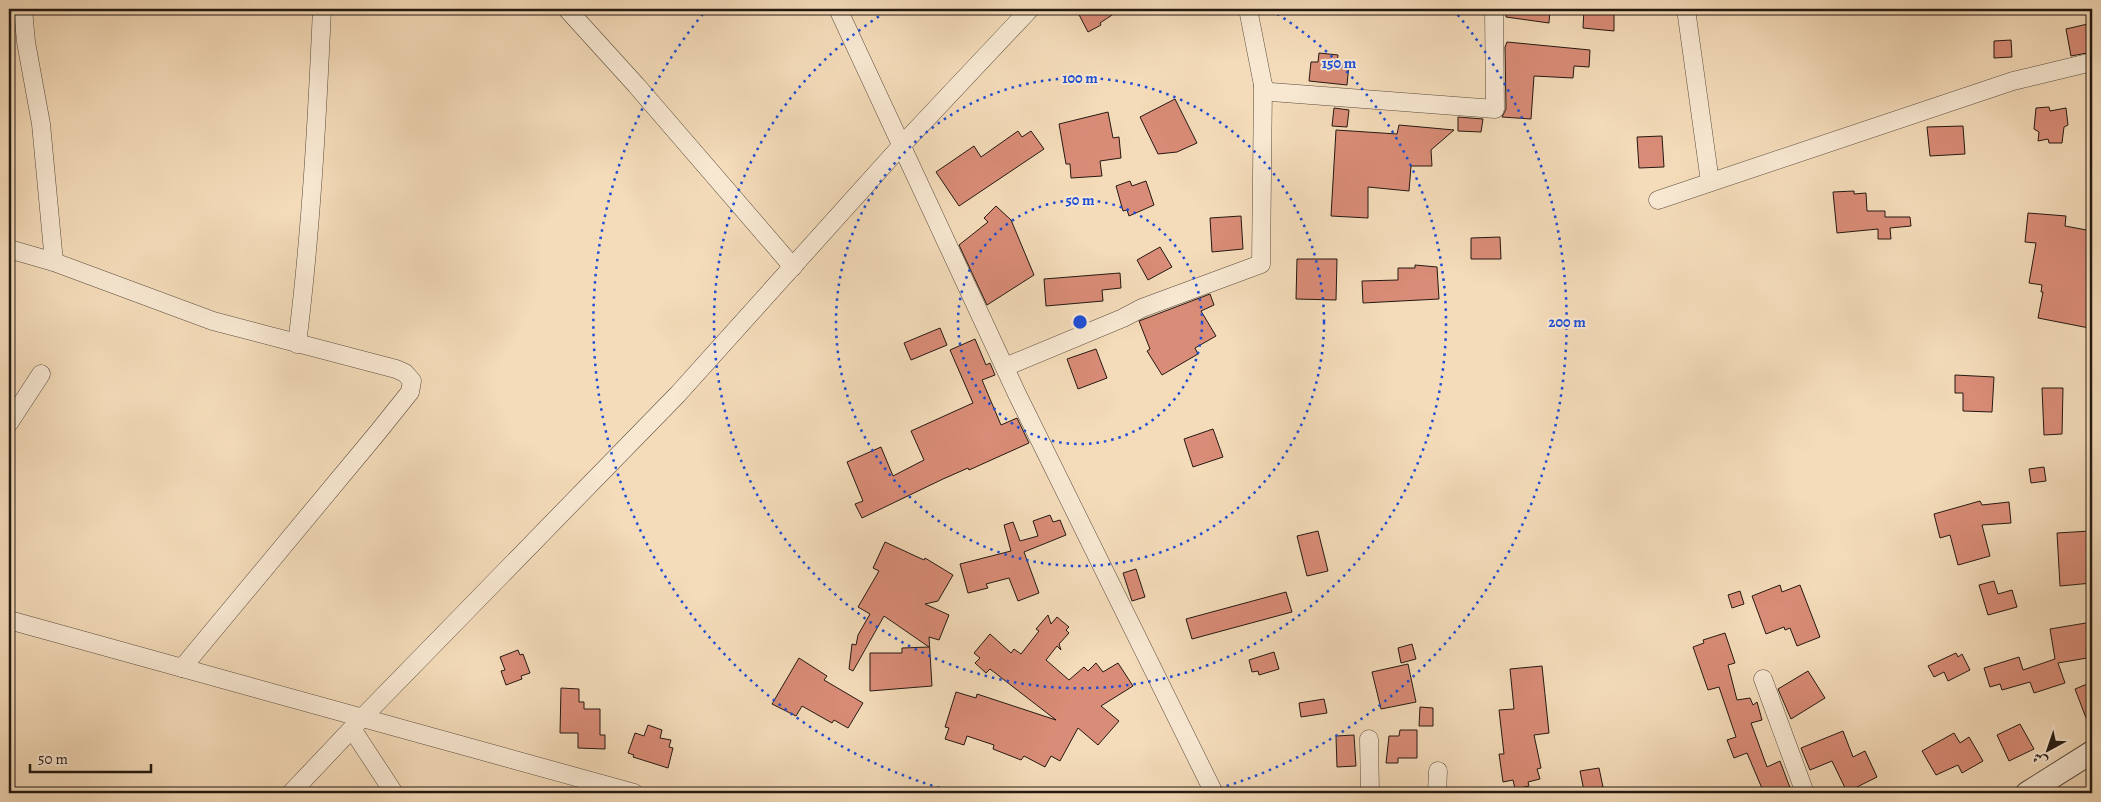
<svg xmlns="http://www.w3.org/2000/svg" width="2101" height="802" font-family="Alegreya,Amiri,serif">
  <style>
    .building { fill: #d98c77; stroke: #241912 }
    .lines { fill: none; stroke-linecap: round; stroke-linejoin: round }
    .minor-casing { stroke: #584a3c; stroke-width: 19 }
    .tertiary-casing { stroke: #584a3c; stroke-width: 24 }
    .minor { stroke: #f8e8d2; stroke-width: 18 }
    .tertiary { stroke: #f8e8d2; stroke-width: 22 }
    .ring { fill: none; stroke: #1d4ed8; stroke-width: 2.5; stroke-dasharray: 2.5 5 }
    .centre { fill: #1d4ed8; stroke: #f8e8d2; stroke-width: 2.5 }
    .ring-label { font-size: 15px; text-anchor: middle; font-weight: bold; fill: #1d4ed8; stroke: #f8e8d2; stroke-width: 4; stroke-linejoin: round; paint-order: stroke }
  </style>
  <rect width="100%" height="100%" fill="#f4dbb9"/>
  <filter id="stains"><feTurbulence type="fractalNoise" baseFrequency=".004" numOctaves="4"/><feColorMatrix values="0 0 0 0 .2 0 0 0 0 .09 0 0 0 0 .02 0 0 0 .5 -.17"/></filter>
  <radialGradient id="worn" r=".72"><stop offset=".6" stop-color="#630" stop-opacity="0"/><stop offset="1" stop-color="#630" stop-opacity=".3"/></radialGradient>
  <!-- building -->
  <g class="building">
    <polygon points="1076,9 1121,9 1100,23 1101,25 1088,32"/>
    <polygon points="1507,9 1550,9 1549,23 1506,17"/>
    <polygon points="1584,9 1614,9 1614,31 1583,28"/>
    <polygon points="2092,23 2092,52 2071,56 2066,29"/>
    <polygon points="2011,40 2012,57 1994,58 1994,41"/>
    <polygon points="1507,42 1590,50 1589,67 1574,66 1573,78 1534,76 1531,119 1502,117 1506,109 1505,47"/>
    <polygon points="1319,53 1338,55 1337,63 1349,64 1347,85 1309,81 1311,62 1318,62"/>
    <polygon points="1175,99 1197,143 1177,152 1158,154 1140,117"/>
    <polygon points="2049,107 2050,111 2066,108 2068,125 2064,127 2062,143 2049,143 2048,139 2038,141 2039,132 2034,129 2036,108"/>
    <polygon points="1334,108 1349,110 1347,127 1332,126"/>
    <polygon points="1108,112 1113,138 1119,137 1121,158 1100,161 1102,176 1071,178 1070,164 1066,164 1059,124"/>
    <polygon points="1458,117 1483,119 1481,132 1458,131"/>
    <polygon points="1399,125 1454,130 1431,150 1432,166 1411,166 1409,191 1368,187 1368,218 1331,216 1336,130 1397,134"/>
    <polygon points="1963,126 1965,154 1930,156 1927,127"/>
    <polygon points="1018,131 1022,137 1031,131 1044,149 959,206 936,172 974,146 981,157"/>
    <polygon points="1662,136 1664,167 1639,168 1637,137"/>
    <polygon points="1130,181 1132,186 1146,181 1154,205 1129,216 1127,210 1123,211 1116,186"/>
    <polygon points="1854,191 1854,194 1866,193 1867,211 1885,211 1885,217 1910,217 1911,226 1890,228 1891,239 1878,239 1878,229 1837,233 1833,192"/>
    <polygon points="996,206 1011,220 1034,275 987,305 959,245 988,222 984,218"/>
    <polygon points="2028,213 2066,216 2065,226 2092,231 2092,267 2087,302 2092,303 2089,328 2038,318 2043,292 2041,292 2042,285 2029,283 2036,243 2025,242"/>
    <polygon points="1241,216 1243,249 1212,252 1210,218"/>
    <polygon points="1500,237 1501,259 1471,259 1471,238"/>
    <polygon points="1160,247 1172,267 1148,280 1137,260"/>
    <polygon points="1297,259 1337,259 1336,300 1296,299"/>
    <polygon points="1415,265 1437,267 1439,299 1363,303 1362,281 1398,280 1398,268 1415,268"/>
    <polygon points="1120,273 1121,288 1102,290 1103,301 1046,306 1044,279"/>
    <polygon points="1210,294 1214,305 1201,311 1216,336 1195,348 1198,354 1162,375 1147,351 1150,349 1139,321"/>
    <polygon points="940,328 947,345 911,360 904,343"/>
    <polygon points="975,339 986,365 990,363 995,375 982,380 1001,425 1017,418 1029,443 969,470 968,468 943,479 862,518 855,504 863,501 847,462 881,447 893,476 924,460 911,431 973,403 950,350"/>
    <polygon points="1096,349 1107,378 1078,389 1067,359"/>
    <polygon points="1955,375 1994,377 1992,412 1963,411 1963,393 1955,393"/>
    <polygon points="2042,388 2063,388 2062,434 2044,435"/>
    <polygon points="1213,429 1223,457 1193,467 1184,439"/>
    <polygon points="2044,467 2046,481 2031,483 2029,469"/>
    <polygon points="1980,501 1982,505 2009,502 2011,523 1982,525 1990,556 1958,565 1950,535 1940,538 1934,514"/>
    <polygon points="1050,515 1053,522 1060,520 1066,535 1024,552 1039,593 1018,601 1009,578 986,584 988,588 968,593 960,564 1011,551 1004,525 1013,522 1020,541 1038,536 1033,521"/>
    <polygon points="1318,531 1328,571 1307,576 1297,536"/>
    <polygon points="2090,531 2092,532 2092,583 2060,586 2057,533"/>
    <polygon points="885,542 924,560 925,558 953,575 938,601 925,604 949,615 939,640 929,637 932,686 870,691 870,653 902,653 902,648 929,647 884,616 853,671 849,669 852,644 856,645 858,635 870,614 858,607 879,571 873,568"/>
    <polygon points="1136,569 1145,597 1132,601 1123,573"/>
    <polygon points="1994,581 1998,594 2012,590 2017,607 1988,615 1979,585"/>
    <polygon points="1780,585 1782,592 1800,585 1820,637 1797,646 1790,628 1785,630 1784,627 1766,634 1752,596"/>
    <polygon points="1740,591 1744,604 1732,608 1728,595"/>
    <polygon points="1286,592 1292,612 1192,639 1186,619"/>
    <polygon points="1048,615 1051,624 1057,617 1069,627 1066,630 1069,633 1059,644 1061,650 1057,646 1046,660 1069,680 1084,667 1088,671 1096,663 1103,672 1118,663 1133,686 1101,706 1119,721 1098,745 1078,728 1060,761 1051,756 1045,767 1024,756 1021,760 993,749 994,745 967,736 964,745 945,739 949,728 945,727 956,692 976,698 977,694 1056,720 990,669 986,673 975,663 980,658 974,653 990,634 1011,653 1014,649 1021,654 1039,631 1036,629"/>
    <polygon points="2092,622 2092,652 2086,653 2087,658 2058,663 2065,683 2034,693 2030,682 2002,690 2000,684 1990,687 1984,668 2019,657 2023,670 2055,659 2050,629"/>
    <polygon points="1725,633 1735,663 1728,665 1737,700 1750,698 1753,705 1757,702 1762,720 1751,723 1767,767 1780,761 1792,793 1764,793 1747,753 1734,758 1727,740 1736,737 1719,687 1708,690 1693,647 1704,643 1703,640"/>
    <polygon points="1412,644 1416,659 1401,663 1398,648"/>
    <polygon points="518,650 520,655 523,654 530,673 521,676 522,679 506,685 501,671 505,670 500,657"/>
    <polygon points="1274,652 1279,669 1259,675 1258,671 1252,672 1249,660"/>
    <polygon points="1956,653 1958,657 1962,654 1970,670 1948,681 1944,672 1934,677 1928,666"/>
    <polygon points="799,658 827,676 824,680 863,703 848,728 834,720 832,723 802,706 796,716 772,704"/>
    <polygon points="1408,664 1416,702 1381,709 1372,672"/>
    <polygon points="1542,666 1549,733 1534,735 1541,768 1537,769 1540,779 1528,782 1529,786 1515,789 1513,780 1503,782 1499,754 1504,754 1499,710 1514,709 1510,669"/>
    <polygon points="1808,671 1825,698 1791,719 1778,689"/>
    <polygon points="2092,682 2092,731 2091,731 2075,689"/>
    <polygon points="561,688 579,689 579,702 584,702 584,709 600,709 600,735 605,735 605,749 578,748 578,733 560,733"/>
    <polygon points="1324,699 1327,713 1301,717 1299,703"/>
    <polygon points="1420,707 1433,708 1433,726 1419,726"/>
    <polygon points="2020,724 2034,749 2009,761 1997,735"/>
    <polygon points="648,725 662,730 660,738 671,740 669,747 673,748 668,768 633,757 634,755 628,753 635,733 644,736"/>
    <polygon points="1400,730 1417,730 1417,758 1398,758 1398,763 1386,763 1389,736 1399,736"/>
    <polygon points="1843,731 1853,757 1865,751 1877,777 1847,792 1832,761 1810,770 1801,748"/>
    <polygon points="1954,733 1960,743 1969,737 1983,761 1962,773 1958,765 1936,775 1922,751"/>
    <polygon points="1354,735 1356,766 1337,767 1336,736"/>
    <polygon points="1599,768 1603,787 1584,791 1580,771"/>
  </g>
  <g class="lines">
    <!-- minor casing -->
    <g class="minor-casing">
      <g id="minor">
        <polyline points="23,9 26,42 41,124 54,262"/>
        <polyline points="567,9 636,85 793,267"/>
        <polyline points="838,9 1017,394 1214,793"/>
        <polyline points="1248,9 1263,85 1266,90 1271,92 1495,109 1494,9"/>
        <polyline points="1686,9 1710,182"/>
        <polyline points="1658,200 2013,81 2092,62"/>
        <polyline points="9,249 54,262 213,321 396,369 405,373 412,381 410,392 378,432 182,668"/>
        <path d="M 297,344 C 311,233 317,121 322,9"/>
        <polyline points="1005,367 1123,318 1142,308 1261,264 1263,85"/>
        <polyline points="9,423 41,374"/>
        <polyline points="9,620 634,793"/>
        <polyline points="1763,679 1805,793"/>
        <polyline points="352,729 394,793"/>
        <polyline points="1369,739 1370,793"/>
        <polyline points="291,793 361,719 678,394 901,146 1030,9"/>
        <polyline points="1437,793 1438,771"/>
      </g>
    </g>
    <!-- tertiary casing -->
    <g class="tertiary-casing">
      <polyline id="tertiary" points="2027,793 2092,752"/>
    </g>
    <!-- minor -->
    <use href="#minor" class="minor"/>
    <!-- tertiary -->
    <use href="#tertiary" class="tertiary"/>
  </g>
  <!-- distance rings -->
  <g class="ring">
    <circle cx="1080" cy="322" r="122"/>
    <circle cx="1080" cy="322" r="244"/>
    <path d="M1271 10A366 366 0 1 1 889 10"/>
    <path d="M954 792A487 487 0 0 1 707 9M1453 9A487 487 0 0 1 1206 792"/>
  </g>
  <circle cx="1080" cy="322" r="8" class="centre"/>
  <g class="ring-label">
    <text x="1339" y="68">150 m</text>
    <text x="1080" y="83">100 m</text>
    <text x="1080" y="205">50 m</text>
    <text x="1567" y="327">200 m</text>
  </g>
  <!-- margin -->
  <rect width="2101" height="802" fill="none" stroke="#f4dbb9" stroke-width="30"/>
  <rect x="10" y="10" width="2081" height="782" fill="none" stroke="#241912" stroke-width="2.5"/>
  <rect x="15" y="15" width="2071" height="772" fill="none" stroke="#241912"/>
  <!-- north arrow -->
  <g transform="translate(2048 750) rotate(220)" stroke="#f8e8d2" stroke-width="4" paint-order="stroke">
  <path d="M0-4L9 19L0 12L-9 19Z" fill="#241912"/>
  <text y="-8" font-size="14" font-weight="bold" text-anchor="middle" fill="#241912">ش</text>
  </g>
  <!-- scale -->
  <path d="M30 764v8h121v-8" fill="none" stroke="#241912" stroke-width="2.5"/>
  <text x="38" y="764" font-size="15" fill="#241912" stroke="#f8e8d2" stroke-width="4" paint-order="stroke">50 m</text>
  <rect width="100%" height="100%" filter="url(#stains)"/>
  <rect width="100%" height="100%" fill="url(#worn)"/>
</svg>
